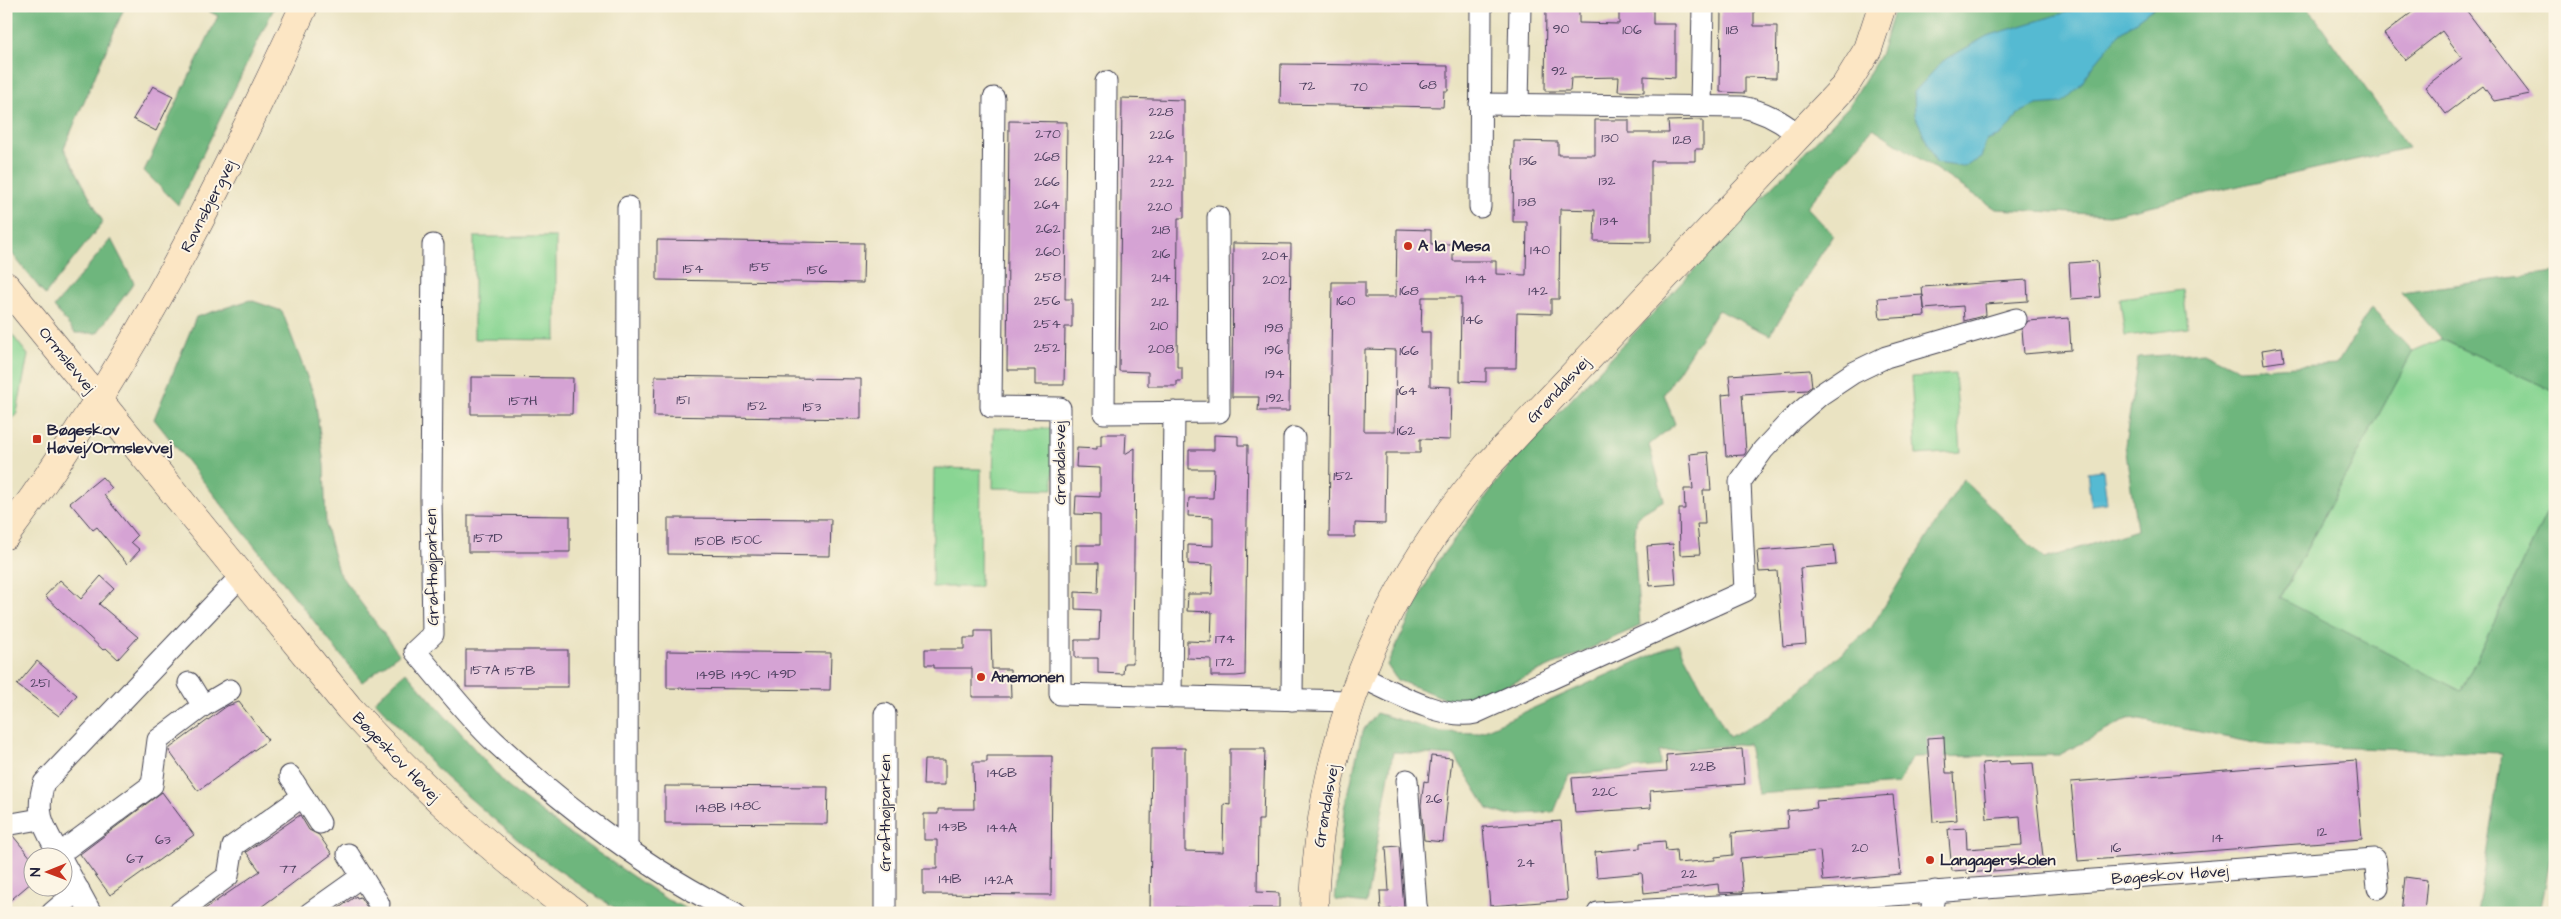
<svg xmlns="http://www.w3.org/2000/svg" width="2561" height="919" font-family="'Architects Daughter',sans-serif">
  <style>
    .green { fill: #89d593; stroke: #567c67 }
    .forest { fill: #6eb67d; stroke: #486c5c }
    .water { fill: #54bad2; stroke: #3b6e86 }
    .building { fill: #d5a3d4; fill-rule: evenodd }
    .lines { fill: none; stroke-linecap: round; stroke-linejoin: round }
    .street-casing { stroke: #403f4f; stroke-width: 23 }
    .secondary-casing { stroke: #403f4f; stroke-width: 29 }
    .street { stroke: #fff; stroke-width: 21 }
    .secondary { stroke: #fce6c4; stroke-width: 28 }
    .poi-dot { fill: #c8321e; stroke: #fcf5e5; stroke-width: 2 }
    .labels { text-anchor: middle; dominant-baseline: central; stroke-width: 4; stroke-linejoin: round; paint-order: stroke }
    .number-label { font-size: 14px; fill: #4f4261 }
    .street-label { font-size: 16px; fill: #22223b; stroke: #fcf5e5 }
    .poi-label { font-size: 16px; font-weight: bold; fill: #22223b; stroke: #fcf5e5; text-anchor: start }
  </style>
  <rect width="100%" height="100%" fill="#fcf5e5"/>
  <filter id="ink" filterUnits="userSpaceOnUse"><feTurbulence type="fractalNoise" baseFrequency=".02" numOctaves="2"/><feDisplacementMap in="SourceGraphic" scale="10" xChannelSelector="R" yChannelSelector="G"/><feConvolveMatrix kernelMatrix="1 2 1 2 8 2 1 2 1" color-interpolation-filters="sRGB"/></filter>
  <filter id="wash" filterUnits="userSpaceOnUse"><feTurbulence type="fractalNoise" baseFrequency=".0096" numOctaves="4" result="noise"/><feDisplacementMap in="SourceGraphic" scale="20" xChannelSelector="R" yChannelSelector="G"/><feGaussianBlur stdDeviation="1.12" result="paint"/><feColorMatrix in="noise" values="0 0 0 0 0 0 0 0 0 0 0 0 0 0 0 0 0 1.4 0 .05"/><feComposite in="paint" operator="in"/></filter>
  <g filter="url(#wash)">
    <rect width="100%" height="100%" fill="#eae3c2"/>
    <!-- green -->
    <g class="green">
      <polygon points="474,237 556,237 556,340 474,339"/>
      <polygon points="2183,290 2188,328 2125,336 2120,298"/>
      <polygon points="6,327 28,355 17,413 6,428"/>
      <polygon points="2441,339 2555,391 2555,496 2461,691 2280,599 2413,351"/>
      <polygon points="1955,374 1961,452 1916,455 1911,377"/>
      <polygon points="994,428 1053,429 1053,489 993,488"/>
      <polygon points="934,468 981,469 980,587 932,587"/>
    </g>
    <!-- forest -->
    <g class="forest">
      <polygon points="6,6 125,6 64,148 103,222 45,295 6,246"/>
      <polygon points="199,6 275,6 178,205 144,171 218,16"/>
      <polygon points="1896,6 2307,6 2408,148 2110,215 1996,209 1873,128 1807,207 1833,235 1770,335 1718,310 1664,394 1675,424 1649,445 1664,500 1637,516 1634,541 1640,626 1482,697 1454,702 1397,680 1387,665 1437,562 1512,462 1849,106 1880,55"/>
      <polygon points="111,239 134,283 97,333 75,333 54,307"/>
      <polygon points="2555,272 2555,391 2441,339 2401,292"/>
      <polygon points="250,300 282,311 315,398 324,465 326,527 338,572 399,654 362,682 154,419 196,317"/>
      <polygon points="2371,308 2413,351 2280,598 2461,691 2555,496 2555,834 2540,913 2477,913 2502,753 2265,745 2130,718 2059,755 1913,757 1898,784 1757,794 1748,744 1659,752 1660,766 1569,775 1554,812 1507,815 1488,809 1455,756 1393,752 1366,904 1335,900 1345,809 1362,732 1376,713 1440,732 1478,733 1678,643 1729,737 1770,716 1871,628 1963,479 2044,559 2137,530 2125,445 2138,357 2204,352 2239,369 2337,364"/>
      <polygon points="406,672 508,787 566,831 666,899 695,913 623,913 601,899 532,852 444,776 375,701"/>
    </g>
    <!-- water -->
    <g class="water">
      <polygon points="2087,6 2156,6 2120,33 2095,63 2079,87 2062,103 2035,105 2018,114 2012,124 2000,136 1986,141 1981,158 1964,167 1936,163 1915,115 1914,92 1943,61 1987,36"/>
      <polygon points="2103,470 2107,503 2091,505 2087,472"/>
    </g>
    <g id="blocks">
      <!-- building -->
      <g class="building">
        <polygon points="2420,6 2463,6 2530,94 2494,101 2483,86 2446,114 2425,87 2462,58 2442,31 2405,60 2384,34"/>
        <polygon points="1546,9 1579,9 1579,23 1619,24 1619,9 1653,10 1653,24 1675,24 1675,78 1644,76 1644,92 1618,91 1619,77 1571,78 1570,91 1545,91"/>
        <polygon points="1721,11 1754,11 1754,26 1777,26 1776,78 1745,77 1745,93 1720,92"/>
        <polygon points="1281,64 1448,66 1448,91 1444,91 1443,107 1280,104"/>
        <polygon points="153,86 173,96 156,131 133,119"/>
        <polygon points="1122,98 1184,100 1184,218 1178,218 1177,367 1182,367 1182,381 1177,381 1177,386 1148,386 1148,372 1119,371"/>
        <path d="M 1595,120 L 1629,120 L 1629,133 L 1669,133 L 1668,121 L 1703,120 L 1703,149 L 1695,149 L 1695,161 L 1651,161 L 1651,242 L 1594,241 L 1595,210 L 1560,209 L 1559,299 L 1551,299 L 1551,314 L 1517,313 L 1516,368 L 1486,368 L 1486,382 L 1460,381 L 1461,297 L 1422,297 L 1421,332 L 1430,332 L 1430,386 L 1451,387 L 1450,440 L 1420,439 L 1420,453 L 1386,453 L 1385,524 L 1355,523 L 1355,537 L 1329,537 L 1332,282 L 1365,282 L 1365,297 L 1396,297 L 1397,229 L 1431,230 L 1431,244 L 1453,244 L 1453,261 L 1496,261 L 1496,274 L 1526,275 L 1527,222 L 1513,222 L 1514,141 L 1558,142 L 1558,155 L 1595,155 ZM 1365,349 L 1396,350 L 1395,431 L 1364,431 Z"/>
        <polygon points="1009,121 1067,122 1065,299 1072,299 1072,327 1065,327 1064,385 1035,385 1035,370 1007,370"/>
        <polygon points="657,240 864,243 863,283 657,280"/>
        <polygon points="1233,243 1291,244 1289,411 1258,411 1259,397 1232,397"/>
        <polygon points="2097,261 2100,297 2071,299 2069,263"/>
        <polygon points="2027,280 2028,301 1985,304 1986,315 1964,321 1963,306 1924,309 1922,287"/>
        <polygon points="1923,295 1925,316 1880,319 1878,298"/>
        <polygon points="2069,318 2071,350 2024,354 2022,329 2028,321"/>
        <polygon points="2282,347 2284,361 2264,364 2262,350"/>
        <polygon points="1810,370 1812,386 1807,390 1742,394 1746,452 1744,455 1726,456 1722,395 1731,394 1729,375"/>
        <polygon points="655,376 861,379 861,419 654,416"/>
        <polygon points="471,377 573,378 572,414 471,414"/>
        <polygon points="1101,434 1126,434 1125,454 1135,448 1133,663 1124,663 1123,674 1098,673 1098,658 1075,658 1075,640 1099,640 1100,610 1075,609 1075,592 1098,593 1099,563 1076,563 1076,545 1100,545 1100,515 1075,514 1076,496 1100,497 1100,468 1076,467 1077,448 1097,449 1097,446 1101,446"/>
        <polygon points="1214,435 1238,436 1238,445 1248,445 1245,675 1236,676 1211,676 1211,659 1187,658 1187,641 1211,642 1212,612 1187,611 1188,594 1212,594 1213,565 1188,564 1188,545 1213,546 1213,517 1188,516 1189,498 1213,498 1214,469 1189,469 1189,450 1214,450"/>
        <polygon points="1708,452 1711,490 1703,490 1705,524 1697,524 1700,554 1680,555 1679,509 1685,509 1684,489 1693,489 1690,454"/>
        <polygon points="102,477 112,488 104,495 137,536 131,542 140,550 127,564 97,527 93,530 70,503"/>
        <polygon points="468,515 570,516 570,552 468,552"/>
        <polygon points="668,518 831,519 830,556 668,554"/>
        <polygon points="1673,544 1676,584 1650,586 1647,546"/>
        <polygon points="1834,545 1836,565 1800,568 1806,644 1783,646 1777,571 1759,572 1757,551"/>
        <polygon points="101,576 114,588 99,604 138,637 118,659 106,648 103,650 45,596 60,580 81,599"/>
        <polygon points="975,631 991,631 992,669 1010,669 1011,697 972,697 972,668 934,668 934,665 925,665 925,649 964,649 964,638 975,638"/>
        <rect x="466" y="650" width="102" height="37"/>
        <polygon points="667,651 831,653 830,690 667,688"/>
        <polygon points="37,661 77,695 59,716 17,685"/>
        <polygon points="239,702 268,740 198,791 169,751 170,748 227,706"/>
        <polygon points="1944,737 1946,773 1954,773 1957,820 1933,822 1927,738"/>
        <polygon points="1152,748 1185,748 1185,851 1223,852 1224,804 1230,805 1230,749 1265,749 1263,820 1258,820 1257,892 1279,893 1279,908 1249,908 1249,913 1223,913 1223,909 1176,907 1175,913 1150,913"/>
        <polygon points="1742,749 1745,784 1650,791 1651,808 1575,813 1572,778 1667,771 1666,755"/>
        <polygon points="987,756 1052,756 1051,895 923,894 923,869 937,869 937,840 924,840 924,814 938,814 938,809 974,809 973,762 987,762"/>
        <polygon points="1431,756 1452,758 1443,842 1424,840 1421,805 1424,781 1428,782"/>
        <polygon points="924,760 945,760 945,785 923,785"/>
        <polygon points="2356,760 2362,839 2078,861 2071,782"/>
        <polygon points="2009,761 2010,764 2033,763 2044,867 1967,873 1967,870 1952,871 1948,829 1966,828 1967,849 2022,845 2020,816 1987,819 1982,763"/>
        <polygon points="665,786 828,787 827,824 665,823"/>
        <polygon points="162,792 194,835 110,895 80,854"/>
        <polygon points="1893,795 1901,874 1823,881 1820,851 1740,858 1743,892 1719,893 1718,884 1644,893 1642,873 1597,877 1595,852 1640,848 1640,843 1665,841 1666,851 1676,850 1677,863 1715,860 1715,857 1733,855 1732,833 1788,828 1787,811 1817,808 1816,801"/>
        <polygon points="300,815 309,830 319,835 332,854 253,913 199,913 260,871 246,852"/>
        <polygon points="1561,821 1567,900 1490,906 1483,827"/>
        <polygon points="13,836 32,859 32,882 6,904 6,837"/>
        <polygon points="1399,846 1404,908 1381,910 1380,891 1389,891 1386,847"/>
        <polygon points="2405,877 2427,880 2424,913 2401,913"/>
        <polygon points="356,896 357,898 360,897 371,913 332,913"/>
      </g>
    </g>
  </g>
  <g filter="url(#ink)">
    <use href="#blocks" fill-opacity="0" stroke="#403f4f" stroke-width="1"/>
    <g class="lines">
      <!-- street casing -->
      <g class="street-casing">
        <g id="street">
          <polyline points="1106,82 1104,413 1219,412 1218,217"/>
          <polyline points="994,98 991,407 1060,408 1060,694 1351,701"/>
          <path d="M 1480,104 L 1742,107 C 1764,111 1781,121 1799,135"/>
          <polyline points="1518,104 1520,6"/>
          <polyline points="1701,106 1703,6"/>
          <polyline points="1480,207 1481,6"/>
          <path d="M 433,245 L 431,499 L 433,634 L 415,651 C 441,681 466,715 495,742 C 562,804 653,874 735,913"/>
          <path d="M 1359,676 C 1390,690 1443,721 1475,713 L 1745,591 L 1740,482 L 1763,450 L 1790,421 L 1820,395 L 1853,373 L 1886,357 L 2016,319"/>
          <polyline points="189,683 203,706"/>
          <polyline points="1171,697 1174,412"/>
          <polyline points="1292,700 1294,438"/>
          <polyline points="885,714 885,913"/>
          <polyline points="290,776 320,823"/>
          <polyline points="1407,780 1416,905 1418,913"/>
          <polyline points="6,825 40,819"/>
          <polyline points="627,847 628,207"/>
          <polyline points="59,854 152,785 158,740 203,706 230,690"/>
          <polyline points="348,854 379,904"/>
          <path d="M 60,856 C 45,828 34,816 44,783 L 241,576"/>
          <polyline points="62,860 91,913"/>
          <polyline points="52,913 79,890"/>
          <polyline points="178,913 228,876 233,846 303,796"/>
          <polyline points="310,913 362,876"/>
          <polyline points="1598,913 1839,899 2375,859 2378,888"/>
          <polyline points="1931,913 1935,891"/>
        </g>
      </g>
      <!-- secondary casing -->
      <g class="secondary-casing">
        <g id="secondary">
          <path d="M 6,286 L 349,708 C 421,787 489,849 575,913"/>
          <path d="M 6,535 C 128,371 219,191 304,6"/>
          <path d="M 1314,913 C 1317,746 1379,591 1488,465 L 1845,86 L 1868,49 L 1882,6"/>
        </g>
      </g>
      <!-- street -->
      <use href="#street" class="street"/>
      <!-- secondary -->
      <use href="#secondary" class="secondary"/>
    </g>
  </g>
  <!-- markers -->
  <g class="poi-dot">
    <circle cx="1408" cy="246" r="5"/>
    <rect x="32" y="434" width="10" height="10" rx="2.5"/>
    <circle cx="981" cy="677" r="5"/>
    <circle cx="1930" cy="860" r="5"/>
  </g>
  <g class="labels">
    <!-- number labels -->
    <g class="number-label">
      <text x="1561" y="29">90</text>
      <text x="1632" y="30">106</text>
      <text x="1732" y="30">118</text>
      <text x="1559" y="71">92</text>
      <text x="1428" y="85">68</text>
      <text x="1307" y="86">72</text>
      <text x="1359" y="87">70</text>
      <text x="1161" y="112">228</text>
      <text x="1048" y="134">270</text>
      <text x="1162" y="135">226</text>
      <text x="1610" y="138">130</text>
      <text x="1682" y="140">128</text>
      <text x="1047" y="157">268</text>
      <text x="1161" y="159">224</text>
      <text x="1528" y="161">136</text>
      <text x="1607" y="181">132</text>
      <text x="1047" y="182">266</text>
      <text x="1162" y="183">222</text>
      <text x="1527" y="202">138</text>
      <text x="1047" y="205">264</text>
      <text x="1160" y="207">220</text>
      <text x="1609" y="221">134</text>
      <text x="1048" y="229">262</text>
      <text x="1161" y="230">218</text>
      <text x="1540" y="250">140</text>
      <text x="1048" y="252">260</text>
      <text x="1161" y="254">216</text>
      <text x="1275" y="256">204</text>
      <text x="760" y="267">155</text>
      <text x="693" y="269">154</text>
      <text x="817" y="270">156</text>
      <text x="1048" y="277">258</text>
      <text x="1161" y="278">214</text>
      <text x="1476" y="279">144</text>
      <text x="1275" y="280">202</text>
      <text x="1409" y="291">168</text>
      <text x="1538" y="291">142</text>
      <text x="1047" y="301">256</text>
      <text x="1346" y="301">160</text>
      <text x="1160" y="302">212</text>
      <text x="1473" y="320">146</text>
      <text x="1047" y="324">254</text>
      <text x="1159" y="326">210</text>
      <text x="1274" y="328">198</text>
      <text x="1047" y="348">252</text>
      <text x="1161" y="349">208</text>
      <text x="1274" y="350">196</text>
      <text x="1409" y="351">166</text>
      <text x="1275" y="374">194</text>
      <text x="1407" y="391">164</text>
      <text x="1275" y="398">192</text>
      <text x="683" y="400">151</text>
      <text x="523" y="401">157H</text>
      <text x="757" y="406">152</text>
      <text x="812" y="407">153</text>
      <text x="1406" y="431">162</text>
      <text x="1343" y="476">152</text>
      <text x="488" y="538">157D</text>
      <text x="747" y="540">150C</text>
      <text x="710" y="541">150B</text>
      <text x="1225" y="639">174</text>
      <text x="1225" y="662">172</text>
      <text x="485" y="670">157A</text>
      <text x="520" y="671">157B</text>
      <text x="782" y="674">149D</text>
      <text x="711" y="675">149B</text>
      <text x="746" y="675">149C</text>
      <text x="40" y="683">251</text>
      <text x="1703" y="767">22B</text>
      <text x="1002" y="773">146B</text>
      <text x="1605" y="792">22C</text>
      <text x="1434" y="799">26</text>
      <text x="746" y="806">148C</text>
      <text x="711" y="808">148B</text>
      <text x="953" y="827">143B</text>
      <text x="1002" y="828">144A</text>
      <text x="2322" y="832">12</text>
      <text x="2218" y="838">14</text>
      <text x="163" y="840">63</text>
      <text x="1860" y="848">20</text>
      <text x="2116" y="848">16</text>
      <text x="135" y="859">67</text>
      <text x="1526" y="863">24</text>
      <text x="288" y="869">77</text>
      <text x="1689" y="874">22</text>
      <text x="950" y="879">141B</text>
      <text x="999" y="880">142A</text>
    </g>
    <!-- street labels -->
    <g class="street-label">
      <text transform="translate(208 206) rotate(-63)">Ravnsbjergvej</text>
      <text transform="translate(67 360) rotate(51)">Ormslevvej</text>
      <text transform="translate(1558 390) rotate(-47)">Grøndalsvej</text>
      <text transform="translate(1060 463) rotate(-90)">Grøndalsvej</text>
      <text transform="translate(432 567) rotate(-91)">Grøfthøjparken</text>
      <text transform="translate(396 757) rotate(46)">Bøgeskov Høvej</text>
      <text transform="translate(1326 806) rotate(-80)">Grøndalsvej</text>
      <text transform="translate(885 813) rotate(-90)">Grøfthøjparken</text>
      <text transform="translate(2170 875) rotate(-4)">Bøgeskov Høvej</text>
    </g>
    <!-- poi labels -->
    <g class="poi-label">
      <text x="1418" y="246">A la Mesa</text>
      <text x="47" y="430">Bøgeskov<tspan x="47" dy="18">Høvej/Ormslevvej</tspan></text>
      <text x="991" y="677">Anemonen</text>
      <text x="1940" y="860">Langagerskolen</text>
    </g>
  </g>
  <!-- margin -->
  <rect width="2561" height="919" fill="none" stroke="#fcf5e5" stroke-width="25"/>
  <!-- north arrow -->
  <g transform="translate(48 872) rotate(269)"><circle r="24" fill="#fcf5e5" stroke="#a5a1a1"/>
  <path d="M0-4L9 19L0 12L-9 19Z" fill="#c8321e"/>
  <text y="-8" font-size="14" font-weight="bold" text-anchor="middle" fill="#22223b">N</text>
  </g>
</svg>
